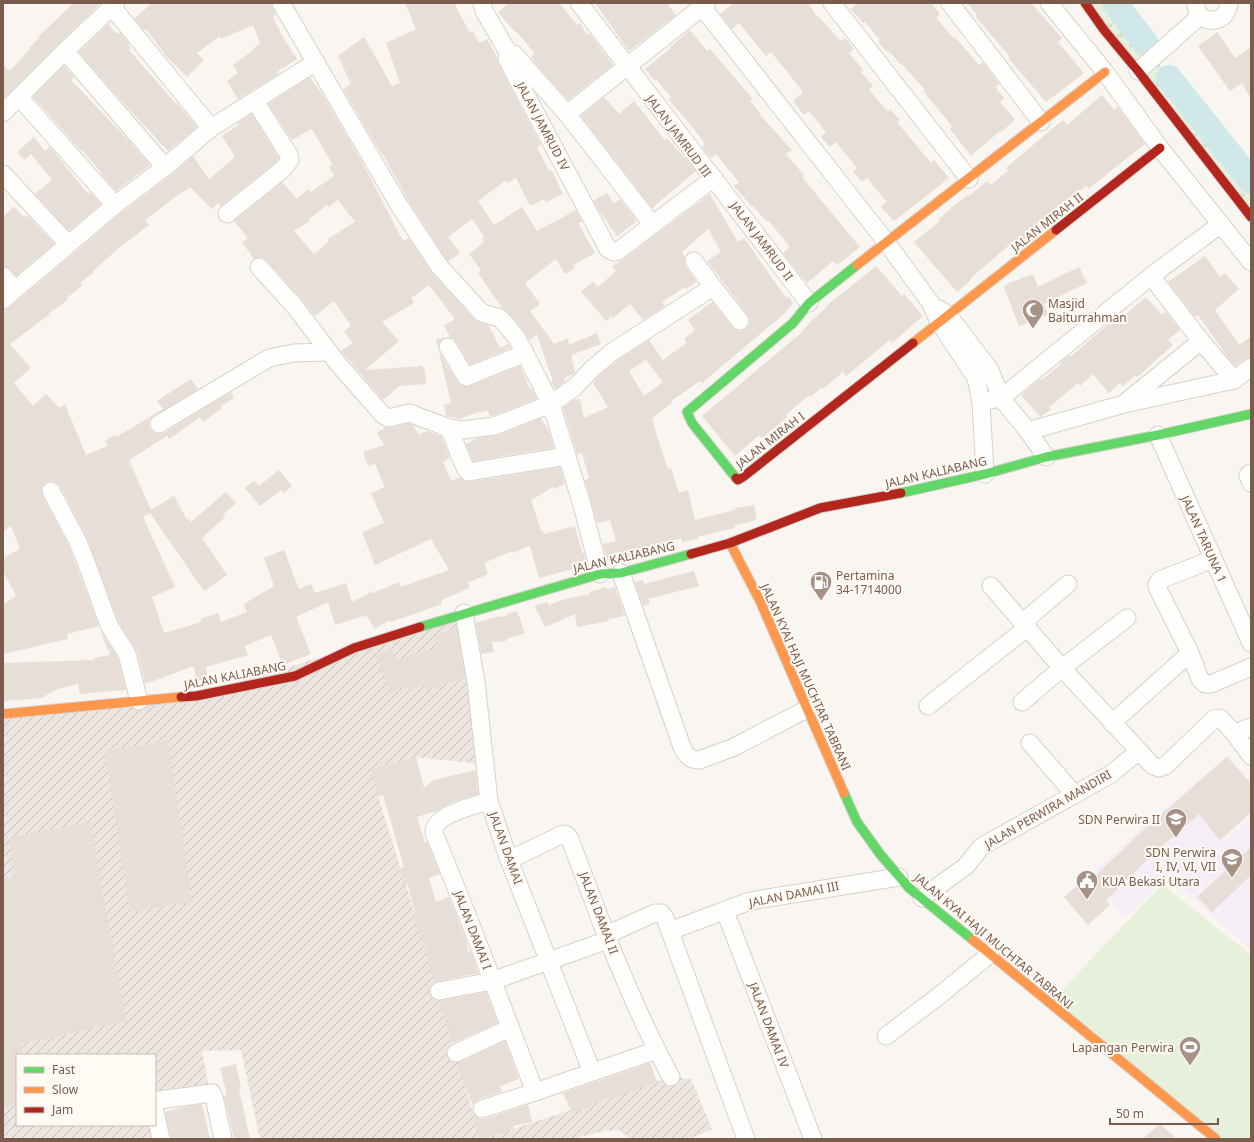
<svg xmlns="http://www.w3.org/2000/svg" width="1254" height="1142" font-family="'Noto Sans',sans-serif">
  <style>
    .industrial { fill: url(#industrial-furrows) }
    .education { fill: #f6eef6 }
    .grass { fill: url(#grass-tufts) }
    .pitch { fill: #e7f0db }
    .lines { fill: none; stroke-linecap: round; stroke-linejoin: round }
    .river { stroke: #d0e8ea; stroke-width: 26 }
    .building { fill: #e6ded7; fill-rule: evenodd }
    .street-casing { stroke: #d7d1cb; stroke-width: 19 }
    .fast-casing { stroke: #d9d2cb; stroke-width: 11 }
    .slow-casing { stroke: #d9d2cb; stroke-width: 11 }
    .jam-casing { stroke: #d9d2cb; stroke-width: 11 }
    .street { stroke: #fefefd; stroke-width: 17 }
    .fast { stroke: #63d668; stroke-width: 9 }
    .slow { stroke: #ff974d; stroke-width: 9 }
    .jam { stroke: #b3261e; stroke-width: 9 }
    .labels { text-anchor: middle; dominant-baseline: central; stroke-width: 4; stroke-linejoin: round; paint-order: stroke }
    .street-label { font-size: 12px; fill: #7a5c4d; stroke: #fffaf3 }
    .poi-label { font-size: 12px; fill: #7a5c4d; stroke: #fffaf3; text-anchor: start }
  </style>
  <defs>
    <pattern id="industrial-furrows" width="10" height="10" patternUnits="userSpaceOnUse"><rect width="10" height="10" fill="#ede5e0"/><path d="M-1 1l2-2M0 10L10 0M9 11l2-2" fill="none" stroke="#c5bdb8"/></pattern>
    <pattern id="grass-tufts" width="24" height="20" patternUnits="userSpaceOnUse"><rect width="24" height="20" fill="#e7f0db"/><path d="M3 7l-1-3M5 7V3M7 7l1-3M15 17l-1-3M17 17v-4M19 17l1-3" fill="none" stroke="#c0c6b4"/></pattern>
  </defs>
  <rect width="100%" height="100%" fill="#f9f5f0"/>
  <!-- industrial -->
  <g class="industrial">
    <polygon points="464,613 484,764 416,757 371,769 378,796 439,991 480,1139 260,1139 241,1050 202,1051 210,1092 155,1105 155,1055 17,1055 17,1125 155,1125 160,1139 3,1139 3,714 196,696"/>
    <polygon points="671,1077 691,1079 712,1129 689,1139 630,1139 619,1130 604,1131 572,1139 483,1139"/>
  </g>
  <!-- education -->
  <polygon class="education" points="1228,755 1248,779 1251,777 1251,814 1217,844 1230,855 1219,845 1251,820 1251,950 1192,898 1235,860 1191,897 1168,876 1125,918 1088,877 1135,834"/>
  <!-- grass -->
  <polygon class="grass" points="1085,3 1115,3 1146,44 1170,80 1251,181 1251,217"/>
  <!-- pitch -->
  <polygon class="pitch" points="1164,886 1251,955 1251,1139 1216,1139 1050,1003 1160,887"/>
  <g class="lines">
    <!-- river -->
    <g class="river">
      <polyline points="1115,3 1146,44"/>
      <polyline points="1169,78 1251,181"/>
    </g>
  </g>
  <!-- building -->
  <g class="building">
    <polygon points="74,3 101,3 58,44 3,99 3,65 10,71 30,49 29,48 40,37 39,36"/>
    <polygon points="152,3 271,3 276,15 273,16 281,34 297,59 277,72 278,74 238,99 227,81 238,73 233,65 252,51 252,50 260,43 253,25 221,39 220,36 197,53 204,60 187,77 167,57 146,29 144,31 134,19"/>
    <polygon points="405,3 454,3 470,33 473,31 479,43 487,39 497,57 498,63 502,71 541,145 537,147 549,171 551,169 563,194 546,202 544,199 530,206 516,178 507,183 505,181 478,201 494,225 522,207 537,231 576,210 582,221 578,223 595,253 573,265 575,268 565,274 556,259 525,283 540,304 530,311 554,344 568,338 569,345 597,333 601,344 571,355 575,373 564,378 565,382 555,389 551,382 553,381 537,335 529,340 525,332 508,312 502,308 478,273 481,270 469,254 484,242 482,239 485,238 472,219 448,237 460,253 448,262 408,200 383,155 382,155 343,89 351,84 338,56 364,37 392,86 400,83 386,43 416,29"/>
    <polygon points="509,3 559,3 577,25 580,23 587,35 590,34 613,65 568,100 534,62 531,56 535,54 516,31 515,32 498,12"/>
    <polygon points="595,3 667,3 676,15 629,51"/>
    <polygon points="734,3 808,3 817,17 818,16 840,41 845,38 854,49 849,53 863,70 861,72 873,86 869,90 888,112 890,109 900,120 897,122 931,163 934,160 949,178 894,221 881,207 887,202 867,178 862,182 853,171 857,168 836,142 830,147 821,137 826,132 809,111 804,115 793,101 803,92 789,74 771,52 766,56 739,23 732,29 720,14"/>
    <polygon points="858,3 931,3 940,14 936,18 954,39 955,37 979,65 983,62 999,84 995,87 1004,98 1000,102 1015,120 1001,132 1000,131 971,156 950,129 952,126 923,91 925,90 902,64 901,65 889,51 888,53 878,42 880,40 865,22 863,23 851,9"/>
    <polygon points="967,3 1031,3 1062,38 1058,42 1084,73 1046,102 1008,58 1010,57 975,16 977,15"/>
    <polygon points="108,24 117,34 120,32 129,44 128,45 131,48 129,50 176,104 177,103 197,127 168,151 119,98 79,52"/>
    <polygon points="690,30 707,51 710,49 753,99 750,101 760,113 759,114 792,150 786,154 804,175 802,177 860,247 837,265 833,261 807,283 783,253 790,247 769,221 767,222 753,206 752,207 734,186 739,182 716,154 711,158 702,147 705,144 690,124 668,99 671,97 656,79 655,81 645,69 670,49 669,48"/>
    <polygon points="1217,32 1235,58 1251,47 1251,99 1242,83 1230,91 1198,46"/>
    <polygon points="64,66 74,77 71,80 129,141 150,165 116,191 100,173 101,172 82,150 81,151 33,97"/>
    <path d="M 310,77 L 326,100 L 363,164 L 403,241 L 409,238 L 432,273 L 475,320 L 488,325 L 500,348 L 509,344 L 511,348 L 470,365 L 457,342 L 453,338 L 447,337 L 443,339 L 439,343 L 438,348 L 439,352 L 457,382 L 461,386 L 469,386 L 520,366 L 530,389 L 532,388 L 537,399 L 492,416 L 490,416 L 487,410 L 478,413 L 478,412 L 460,419 L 446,416 L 444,405 L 451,403 L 436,339 L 450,337 L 444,325 L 455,319 L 429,285 L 411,298 L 414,303 L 382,322 L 399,341 L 365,370 L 422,366 L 425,370 L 426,384 L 399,386 L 383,400 L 341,351 L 353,343 L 344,331 L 351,326 L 334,301 L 315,316 L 303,301 L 266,260 L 262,257 L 254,259 L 242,242 L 248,238 L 234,221 L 282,182 L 297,199 L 309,189 L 311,192 L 334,176 L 329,166 L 333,165 L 312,129 L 292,140 L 268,104 ZM 338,200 L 355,222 L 328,239 L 329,241 L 314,254 L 294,231 L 310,221 L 309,219 L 327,205 L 329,207 Z"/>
    <polygon points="1102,95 1114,110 1118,107 1145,144 1088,189 1086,186 1070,200 1069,198 1029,231 1031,234 1018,244 1015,240 971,278 972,279 957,292 914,242 940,221 939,219 956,204 968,195 969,196 987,181 991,185 1008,171 1006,168 1046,134 1063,120 1067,125"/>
    <polygon points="604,97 619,114 634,101 665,140 667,138 696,171 652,208 581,116"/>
    <polygon points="252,114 279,158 276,162 221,206 218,203 212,209 190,187 178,195 145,220 149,225 119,248 93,271 94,272 80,283 82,286 67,298 68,300 49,313 50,314 10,344 31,368 14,383 33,406 46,394 59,408 65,404 86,455 108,446 105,441 115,435 116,437 163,409 157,401 191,379 198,389 154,416 150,420 149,425 150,429 154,433 159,434 164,433 231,392 234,398 221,406 222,408 203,422 200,417 169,439 167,436 129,460 151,510 174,496 187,520 189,519 191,522 226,492 236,503 223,515 225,517 202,538 227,575 204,591 150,513 143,517 175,587 152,597 164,633 202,622 200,619 218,613 221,622 247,612 244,604 274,586 264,558 284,550 299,589 311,584 315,593 346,583 352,602 373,591 373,593 399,582 401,587 449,570 431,539 375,565 362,532 384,523 371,493 385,487 375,464 368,466 363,452 384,445 377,433 386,427 390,428 408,423 413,425 419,435 427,431 441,436 450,458 443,462 451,481 460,477 464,481 470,482 560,467 565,484 554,489 553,487 531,500 541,531 543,531 544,534 575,526 582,553 584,553 587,565 539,578 530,546 512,553 512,551 484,563 488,574 468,583 470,588 441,600 442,604 391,622 390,620 374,629 367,615 335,625 328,602 296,617 311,654 283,665 271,635 245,646 248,655 206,667 208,679 196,681 194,666 145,684 137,651 118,621 87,538 60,486 56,482 51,481 46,482 43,485 41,490 42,495 69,546 99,626 67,634 68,639 3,654 3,604 16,596 3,571 3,558 20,549 11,526 3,531 3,310 9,308 121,213 171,175 193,156 209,179 235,157 222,136 238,125 237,123"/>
    <polygon points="34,137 45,151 50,147 88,194 90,192 101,204 69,231 35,194 52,180 31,154 24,160 17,152"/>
    <polygon points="607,193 614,204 620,199 637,221 617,236 600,212 593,201"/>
    <path d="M 710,194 L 738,242 L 744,238 L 786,298 L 788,296 L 793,303 L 784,314 L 702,383 L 700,381 L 671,401 L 672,403 L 652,418 L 656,433 L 668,469 L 671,468 L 679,493 L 688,490 L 695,520 L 735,510 L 735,508 L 754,505 L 757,519 L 746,523 L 734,525 L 735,528 L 731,529 L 697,537 L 698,539 L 682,542 L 681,538 L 640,550 L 641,554 L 607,561 L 603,544 L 616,541 L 610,520 L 597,523 L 585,480 L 589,478 L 582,453 L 577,454 L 563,408 L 574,400 L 580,399 L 584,418 L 608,407 L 593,383 L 599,376 L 618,360 L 649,340 L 663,360 L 687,343 L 684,339 L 695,330 L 688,320 L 712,302 L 732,327 L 736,330 L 741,331 L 746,329 L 749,325 L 750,320 L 748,315 L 707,261 L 721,252 L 708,229 L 682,252 L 685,257 L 684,262 L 686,267 L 697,282 L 686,289 L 685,287 L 662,302 L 665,306 L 643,320 L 630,304 L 613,318 L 612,316 L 606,321 L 581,291 L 593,282 L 598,287 L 616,271 L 612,266 L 624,259 ZM 646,360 L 663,382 L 644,396 L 629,371 Z"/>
    <polygon points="14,207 24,217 27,215 54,244 16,276 10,269 3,266 3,217"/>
    <polygon points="1205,256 1220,277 1225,273 1239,289 1215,310 1239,345 1251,337 1251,357 1245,359 1235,366 1227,356 1198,315 1195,317 1168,282"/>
    <polygon points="876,266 902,296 904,294 923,316 892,343 890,340 846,376 843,372 823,389 822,387 811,397 809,395 786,415 787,417 773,429 762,438 759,435 735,456 702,416 801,333 811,321 826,308 825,307"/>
    <polygon points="1079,267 1087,283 1044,304 1048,315 1019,326 1004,287 1009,283 1033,274 1038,287"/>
    <polygon points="1146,297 1162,315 1166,312 1180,330 1168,340 1173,345 1137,377 1136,375 1123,386 1120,383 1109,393 1093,374 1080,386 1078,383 1049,407 1051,409 1040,417 1021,395 1041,379 1042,380 1061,364 1060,363 1069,355 1070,357 1109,324 1110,325 1118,319 1119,320"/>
    <polygon points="541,418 550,434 554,448 473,461 466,444 478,438 498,435"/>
    <polygon points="279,470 292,486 284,493 281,490 260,506 245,488 254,481 259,486"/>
    <polygon points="694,571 699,586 648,599 650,604 643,606 635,582 643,580 644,584"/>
    <polygon points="606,587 607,589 615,587 625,616 609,619 609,621 577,627 575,614 545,627 535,606 547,602 549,605 565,599 590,594 590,592"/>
    <polygon points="517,611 525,633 506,639 506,641 492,642 494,652 481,654 476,623 495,617 507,616 506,614"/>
    <polygon points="457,628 465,679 441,684 442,687 426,690 424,685 412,690 410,685 391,693 375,655 391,649 396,661 411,655 437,648 435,635"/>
    <polygon points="100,630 118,658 126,690 80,694 78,684 60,688 41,698 3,701 3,663 94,660 94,658 110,655"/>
    <polygon points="168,741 192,902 130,912 105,751"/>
    <polygon points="416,757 424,788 434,780 476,770 478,794 452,802 439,810 417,817 425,843 427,842 440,874 429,878 436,902 449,897 467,942 468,952 471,951 478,973 435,982 428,965 430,964 419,930 417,930 413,911 415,911 407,883 405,884 399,869 404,867 383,795 378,796 371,769"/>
    <polygon points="1227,757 1251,784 1251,812 1220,840 1199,814 1153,854 1106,900 1110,905 1088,925 1064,897 1085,879 1089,882 1137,836"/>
    <polygon points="90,822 126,1021 21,1044 22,1055 17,1055 17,1105 3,1107 3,878 15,877 9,838"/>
    <polygon points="1251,847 1251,875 1212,912 1197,897"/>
    <polygon points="486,992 498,1023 453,1043 438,1001"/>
    <polygon points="505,1041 519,1079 500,1086 502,1092 479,1099 475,1102 473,1106 457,1063"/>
    <polygon points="650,1063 657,1082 614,1098 613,1096 572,1113 563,1093"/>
    <polygon points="236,1064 241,1089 239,1089 250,1139 234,1139 224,1096 227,1095 220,1068"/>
    <polygon points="202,1104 210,1139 171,1139 165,1112 183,1107"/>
    <polygon points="528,1105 532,1122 513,1126 514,1129 483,1139 480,1139 472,1115 474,1114 480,1119 485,1119"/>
    <polygon points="1160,1124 1177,1139 1142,1139"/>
  </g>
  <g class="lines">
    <!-- street casing -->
    <g class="street-casing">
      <g id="street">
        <polyline points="281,3 399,205 439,266 482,313 500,318 517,338 551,404 582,505 600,574"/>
        <polyline points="482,3 484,11 509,54 507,59 511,67 608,249 614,252 618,251 714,178"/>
        <polyline points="579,3 809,303"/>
        <polyline points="699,3 887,243 930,302 939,322 976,378 981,402 985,474"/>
        <polyline points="832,3 969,179"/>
        <polyline points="950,3 1041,122"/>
        <polyline points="1049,3 1105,72 1160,148 1251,262"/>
        <path d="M 1196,3 C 1195,25 1227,27 1229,3"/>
        <polyline points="112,7 211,128"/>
        <polyline points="65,51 165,167"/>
        <polyline points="509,54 514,54 567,114 653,225"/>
        <polyline points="1138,71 1200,16"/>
        <polyline points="19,97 115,205"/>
        <polyline points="3,113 65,51 116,3"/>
        <polyline points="567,114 707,3"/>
        <polyline points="3,174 68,244"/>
        <polyline points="227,214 283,169 290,160 289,155 255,101"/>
        <polyline points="259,267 296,308 339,365 383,415 388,418 409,413 449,428 463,430 494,426 551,404 575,387 592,369 612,352 713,287 694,261"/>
        <polyline points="3,276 15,289"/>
        <polyline points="1151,276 1201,341 1234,380"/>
        <polyline points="713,287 740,321"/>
        <polyline points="3,300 115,205 165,167 211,128 316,62"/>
        <polyline points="939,309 948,315 990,370 1001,398 1028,431 1046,457"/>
        <polyline points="448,347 466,377 516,357 524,351"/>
        <polyline points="1127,401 1201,341"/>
        <polyline points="981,402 1001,398 1151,276 1221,224"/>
        <polyline points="159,424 269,358 294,353 329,352"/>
        <polyline points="449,428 465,468 468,472 567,456"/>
        <polyline points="1028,431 1124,404 1234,380 1251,367"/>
        <polyline points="1158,435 1251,643"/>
        <polyline points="1251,473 1248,475 1251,483"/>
        <polyline points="51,491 78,542 85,559 109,625 127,654 139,701"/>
        <polyline points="1213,559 1160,580 1157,584 1157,587 1190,653 1200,679 1205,684 1211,684 1251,667"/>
        <path d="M 621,573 L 682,747 C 686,755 689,760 699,760 L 732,748 L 807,709"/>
        <polyline points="991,586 1062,668 1153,766 1159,768 1165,766 1214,719 1220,718 1234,733 1251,756"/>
        <polyline points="464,613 476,682 489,801 509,860 592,1072"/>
        <polyline points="1023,622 1068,584"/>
        <polyline points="1022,702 1062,668 1127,618"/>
        <polyline points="928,706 1028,627"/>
        <polyline points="1112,723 1190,653"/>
        <polyline points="1234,733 1251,727"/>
        <polyline points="1030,743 1075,795"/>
        <path d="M 489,801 C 475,805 433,815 434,833 L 470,922 L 535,1092"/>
        <path d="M 509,860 L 563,834 L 567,835 L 570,839 C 600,920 630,1001 671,1077"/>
        <polyline points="922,898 966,866 981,847 1111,774 1139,751"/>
        <polyline points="725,911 813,1139"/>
        <polyline points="670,931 747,902 761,899 899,877"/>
        <polyline points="606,935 655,913 661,913 665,918 746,1139"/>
        <polyline points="439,991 492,981 608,940"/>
        <polyline points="886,1036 940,995 990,954"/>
        <polyline points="456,1053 510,1028"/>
        <polyline points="155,1105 159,1100 212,1093 214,1097 223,1139"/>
        <polyline points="482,1109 535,1092 657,1050"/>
        <polyline points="155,1111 161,1139"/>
      </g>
    </g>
    <!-- fast casing -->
    <g class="fast-casing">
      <g id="fast">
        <polyline points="736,478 692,423 687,412 793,323 809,303 857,265"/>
        <polyline points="901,493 985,474 1046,457 1158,435 1251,414"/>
        <polyline points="420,627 600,574 621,573 691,554"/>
        <polyline points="844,793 857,822 880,854 909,888 973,940"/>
      </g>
    </g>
    <!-- slow casing -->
    <g class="slow-casing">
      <g id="slow">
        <polyline points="857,265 1105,72"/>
        <polyline points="913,343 1056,230"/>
        <polyline points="730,543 760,601 844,793"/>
        <polyline points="3,714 181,697"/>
        <polyline points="973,940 1216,1139"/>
      </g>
    </g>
    <!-- jam casing -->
    <g class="jam-casing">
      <g id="jam">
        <polyline points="1085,3 1104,30 1138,71 1251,217"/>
        <polyline points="1056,230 1160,148"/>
        <polyline points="736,478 738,480 743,477 913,343"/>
        <polyline points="691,554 730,543 820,508 901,493"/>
        <polyline points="181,697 196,696 295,676 354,648 420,627"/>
      </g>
    </g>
    <!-- street -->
    <use href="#street" class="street"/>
    <!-- fast -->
    <use href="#fast" class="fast"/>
    <!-- slow -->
    <use href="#slow" class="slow"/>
    <!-- jam -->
    <use href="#jam" class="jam"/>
  </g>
  <!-- icons -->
  <defs>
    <g id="mosque-pin" transform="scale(1.15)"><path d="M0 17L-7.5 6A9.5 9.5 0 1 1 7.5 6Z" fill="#a69286" stroke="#fffaf3"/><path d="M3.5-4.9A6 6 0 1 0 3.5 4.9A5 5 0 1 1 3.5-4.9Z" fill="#fff"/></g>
    <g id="fuel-pin" transform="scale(1.15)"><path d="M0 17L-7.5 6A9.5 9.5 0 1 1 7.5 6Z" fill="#a69286" stroke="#fffaf3"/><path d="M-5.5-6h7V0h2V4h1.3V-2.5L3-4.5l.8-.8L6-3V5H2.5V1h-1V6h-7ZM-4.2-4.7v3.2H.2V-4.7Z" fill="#fff"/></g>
    <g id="school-pin" transform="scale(1.15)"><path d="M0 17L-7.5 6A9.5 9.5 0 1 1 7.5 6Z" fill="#a69286" stroke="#fffaf3"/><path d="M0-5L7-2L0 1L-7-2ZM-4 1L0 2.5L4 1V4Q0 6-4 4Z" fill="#fff"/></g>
    <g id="civic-pin" transform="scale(1.15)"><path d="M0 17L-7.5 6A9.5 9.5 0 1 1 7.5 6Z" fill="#a69286" stroke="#fffaf3"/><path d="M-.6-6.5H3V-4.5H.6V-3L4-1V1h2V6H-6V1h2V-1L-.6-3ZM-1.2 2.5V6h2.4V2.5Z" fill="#fff"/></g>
    <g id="stadium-pin" transform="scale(1.15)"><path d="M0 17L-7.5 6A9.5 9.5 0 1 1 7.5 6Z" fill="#a69286" stroke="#fffaf3"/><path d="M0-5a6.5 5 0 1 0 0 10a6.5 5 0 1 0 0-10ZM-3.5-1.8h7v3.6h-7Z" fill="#fff"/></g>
  </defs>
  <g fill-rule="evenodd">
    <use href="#mosque-pin" x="1033" y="310"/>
    <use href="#fuel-pin" x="821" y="582"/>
    <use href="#school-pin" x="1176" y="819"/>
    <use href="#school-pin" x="1232" y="859"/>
    <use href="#civic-pin" x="1087" y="881"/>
    <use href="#stadium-pin" x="1190" y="1047"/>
  </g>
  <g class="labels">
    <!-- street labels -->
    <g class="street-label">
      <text transform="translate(543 126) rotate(62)">JALAN JAMRUD IV</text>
      <text transform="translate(679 136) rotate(53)">JALAN JAMRUD III</text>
      <text transform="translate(1047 222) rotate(-38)">JALAN MIRAH II</text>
      <text transform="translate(762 241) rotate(53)">JALAN JAMRUD II</text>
      <text transform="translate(770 440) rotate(-38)">JALAN MIRAH I</text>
      <text transform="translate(936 472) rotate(-13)">JALAN KALIABANG</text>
      <text transform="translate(1204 539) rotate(66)">JALAN TARUNA 1</text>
      <text transform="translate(624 557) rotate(-13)">JALAN KALIABANG</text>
      <text transform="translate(235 675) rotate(-11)">JALAN KALIABANG</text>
      <text transform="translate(806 677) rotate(66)">JALAN KYAI HAJI MUCHTAR TABRANI</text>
      <text transform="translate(1048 809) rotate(-30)">JALAN PERWIRA MANDIRI</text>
      <text transform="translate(506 848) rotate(70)">JALAN DAMAI</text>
      <text transform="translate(794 894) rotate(-11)">JALAN DAMAI III</text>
      <text transform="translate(599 913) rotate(69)">JALAN DAMAI II</text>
      <text transform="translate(473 930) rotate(69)">JALAN DAMAI I</text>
      <text transform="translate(994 941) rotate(40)">JALAN KYAI HAJI MUCHTAR TABRANI</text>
      <text transform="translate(769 1025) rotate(69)">JALAN DAMAI IV</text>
    </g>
    <!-- poi labels -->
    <g class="poi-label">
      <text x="1048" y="303">Masjid<tspan x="1048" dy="14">Baiturrahman</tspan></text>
      <text x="836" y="575">Pertamina<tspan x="836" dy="14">34-1714000</tspan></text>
      <text x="1160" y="819" text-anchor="end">SDN Perwira II</text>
      <text x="1216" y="852" text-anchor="end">SDN Perwira<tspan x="1216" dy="14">I, IV, VI, VII</tspan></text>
      <text x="1102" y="881">KUA Bekasi Utara</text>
      <text x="1174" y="1047" text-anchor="end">Lapangan Perwira</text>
    </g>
  </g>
  <!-- border -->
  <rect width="1254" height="1142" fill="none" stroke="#7a5c4d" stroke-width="8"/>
  <!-- legend -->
  <rect x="16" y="1054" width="140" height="72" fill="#fffaf3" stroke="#cabbb1"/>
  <rect x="24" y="1067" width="20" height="6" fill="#63d668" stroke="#cabbb1"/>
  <text x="52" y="1074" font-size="12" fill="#7a5c4d">Fast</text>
  <rect x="24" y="1087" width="20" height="6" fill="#ff974d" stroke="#cabbb1"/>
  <text x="52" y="1094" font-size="12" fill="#7a5c4d">Slow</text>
  <rect x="24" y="1107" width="20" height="6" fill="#b3261e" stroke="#cabbb1"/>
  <text x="52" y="1114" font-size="12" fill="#7a5c4d">Jam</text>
  <!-- scale -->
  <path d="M1110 1118v6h108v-6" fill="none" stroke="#7a5c4d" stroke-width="2"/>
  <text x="1116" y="1118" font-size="12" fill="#7a5c4d" stroke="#fffaf3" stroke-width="3" paint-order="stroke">50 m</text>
</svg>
